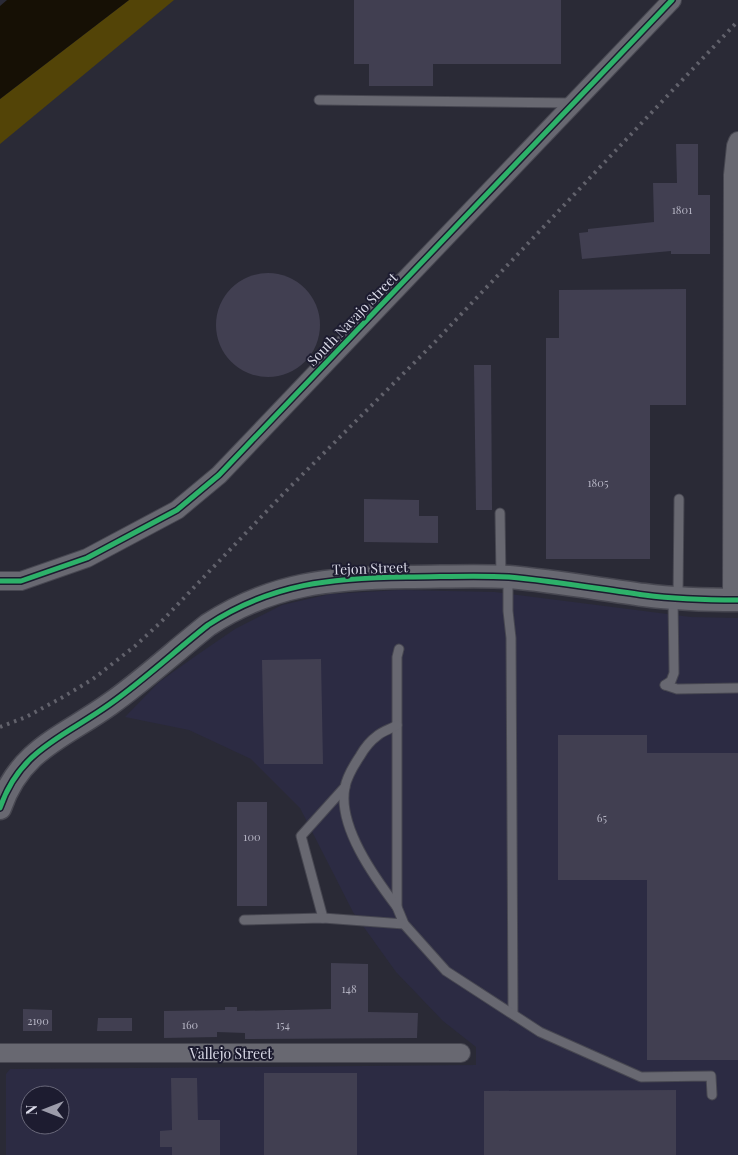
<svg xmlns="http://www.w3.org/2000/svg" width="738" height="1155" font-family="'Playfair Display',serif">
  <style>
    .built { fill: #2c2b43; fill-rule: evenodd }
    .green { fill: #534407 }
    .water { fill: #161005 }
    .building { fill: #413f51 }
    .lines { fill: none; stroke-linecap: round; stroke-linejoin: round }
    .service-casing { stroke: #474751; stroke-width: 11 }
    .minor-casing { stroke: #474751; stroke-width: 20 }
    .tertiary-casing { stroke: #474751; stroke-width: 25 }
    .service { stroke: #686871; stroke-width: 9 }
    .minor { stroke: #686871; stroke-width: 18 }
    .tertiary { stroke: #686871; stroke-width: 22 }
    .rail { stroke: #62626c; stroke-width: 4; stroke-dasharray: 2.5 5; stroke-linecap: butt }
    .cycleway-casing { stroke: #1d1c30; stroke-width: 8 }
    .cycleway { stroke: #2db169; stroke-width: 5 }
    .labels { text-anchor: middle; dominant-baseline: central; stroke-width: 4; stroke-linejoin: round; paint-order: stroke }
    .number-label { font-size: 11px; fill: #b4b3c2 }
    .street-label { font-size: 14px; fill: #dadae8; stroke: #1d1c30 }
  </style>
  <rect width="100%" height="100%" fill="#2a2a36"/>
  <!-- built -->
  <path class="built" d="M 400,590 L 495,592 L 691,617 L 738,618 L 738,1155 L 6,1155 L 6,1074 L 10,1069 L 476,1065 L 476,1047 L 443,1021 L 396,972 L 353,912 L 300,808 L 251,759 L 189,730 L 125,717 L 159,682 L 197,655 L 235,629 L 282,605 L 330,594 ZM 30,1095 L 60,1095 L 60,1125 L 30,1125 Z"/>
  <!-- green -->
  <polygon class="green" points="129,0 174,0 0,144 0,99"/>
  <!-- water -->
  <polygon class="water" points="7,0 129,0 0,99 0,6"/>
  <!-- building -->
  <g class="building">
    <polygon points="354,0 561,0 561,64 433,64 433,86 369,86 369,64 354,64"/>
    <polygon points="676,144 698,144 698,195 710,195 710,254 671,254 671,251 582,259 579,233 588,232 588,229 654,222 653,183 677,183"/>
    <circle cx="268" cy="325" r="52"/>
    <polygon points="686,289 686,405 650,405 650,559 546,559 546,338 559,338 559,290"/>
    <polygon points="474,365 491,365 492,510 476,510"/>
    <polygon points="364,499 419,500 419,516 438,516 438,543 364,542"/>
    <polygon points="321,659 323,764 264,764 262,660"/>
    <polygon points="558,735 647,735 647,753 738,753 738,1060 647,1060 647,880 558,880"/>
    <rect x="237" y="802" width="30" height="104"/>
    <polygon points="331,963 368,964 368,1012 418,1013 417,1038 245,1039 245,1033 217,1032 217,1037 164,1038 164,1011 225,1010 225,1007 237,1007 237,1011 331,1009"/>
    <polygon points="23,1009 52,1010 52,1031 23,1031"/>
    <polygon points="98,1018 132,1018 132,1031 97,1031"/>
    <rect x="264" y="1073" width="93" height="82"/>
    <polygon points="171,1078 197,1078 198,1120 220,1120 220,1155 172,1155 172,1147 160,1147 160,1131 172,1130"/>
    <polygon points="676,1090 676,1155 484,1155 484,1091"/>
  </g>
  <g class="lines">
    <!-- service casing -->
    <g class="service-casing">
      <g id="service">
        <polyline points="319,100 573,103"/>
        <polyline points="500,513 501,577"/>
        <polyline points="508,577 508,611 511,638 513,1014"/>
        <polyline points="678,598 679,499"/>
        <polyline points="399,649 397,657 397,907 404,924 446,971 540,1032 641,1077 711,1076 712,1095"/>
        <polyline points="665,685 671,681 674,673 673,598"/>
        <polyline points="665,685 677,689 738,688"/>
        <path d="M 397,907 C 375,878 337,826 345,787 C 347,776 354,765 360,756 C 364,749 370,741 377,736 C 382,731 391,729 397,725"/>
        <polyline points="323,918 301,836 345,787"/>
        <polyline points="244,920 323,918 404,924"/>
      </g>
    </g>
    <!-- minor casing -->
    <g class="minor-casing">
      <g id="minor">
        <polyline points="0,581 21,581 87,558 177,510 219,475 672,0"/>
        <polyline points="732,600 733,175 736,146 738,141"/>
        <polyline points="0,1053 461,1053"/>
      </g>
    </g>
    <!-- tertiary casing -->
    <g class="tertiary-casing">
      <path id="tertiary" d="M 0,808 C 20,749 64,737 110,704 C 144,680 175,651 208,625 C 272,583 332,578 407,577 C 440,577 475,575 509,577 C 554,581 599,589 644,595 C 675,599 707,600 738,600"/>
    </g>
    <!-- service -->
    <use href="#service" class="service"/>
    <!-- minor -->
    <use href="#minor" class="minor"/>
    <!-- tertiary -->
    <use href="#tertiary" class="tertiary"/>
    <!-- rail -->
    <polyline class="rail" points="0,727 26,717 63,697 93,679 135,646 160,623 286,491 434,343 738,21"/>
    <!-- cycleway casing -->
    <g class="cycleway-casing">
      <g id="cycleway">
        <polyline points="0,581 21,581 87,558 177,510 219,475 672,0"/>
        <path d="M 0,808 C 20,749 64,737 110,704 C 144,680 175,651 208,625 C 272,583 332,578 407,577 C 440,577 475,575 509,577 C 554,581 599,589 644,595 C 675,599 707,600 738,600"/>
      </g>
    </g>
    <!-- cycleway -->
    <use href="#cycleway" class="cycleway"/>
  </g>
  <g class="labels">
    <!-- number labels -->
    <g class="number-label">
      <text x="682" y="209">1801</text>
      <text x="598" y="482">1805</text>
      <text x="602" y="817">65</text>
      <text x="252" y="836">100</text>
      <text x="349" y="988">148</text>
      <text x="38" y="1020">2190</text>
      <text x="190" y="1024">160</text>
      <text x="283" y="1024">154</text>
    </g>
    <!-- street labels -->
    <g class="street-label">
      <text transform="translate(352 319) rotate(-46)">South Navajo Street</text>
      <text transform="translate(370 568) rotate(-2)">Tejon Street</text>
      <text x="231" y="1053">Vallejo Street</text>
    </g>
  </g>
  <!-- north arrow -->
  <g transform="translate(45 1110) rotate(270)"><circle r="24" fill="#1d1c30" stroke="#69687a"/>
  <path d="M0-4L9 19L0 12L-9 19Z" fill="#9c9caa"/>
  <text y="-8" font-size="14" font-weight="bold" text-anchor="middle" fill="#dadae8">N</text>
  </g>
</svg>
